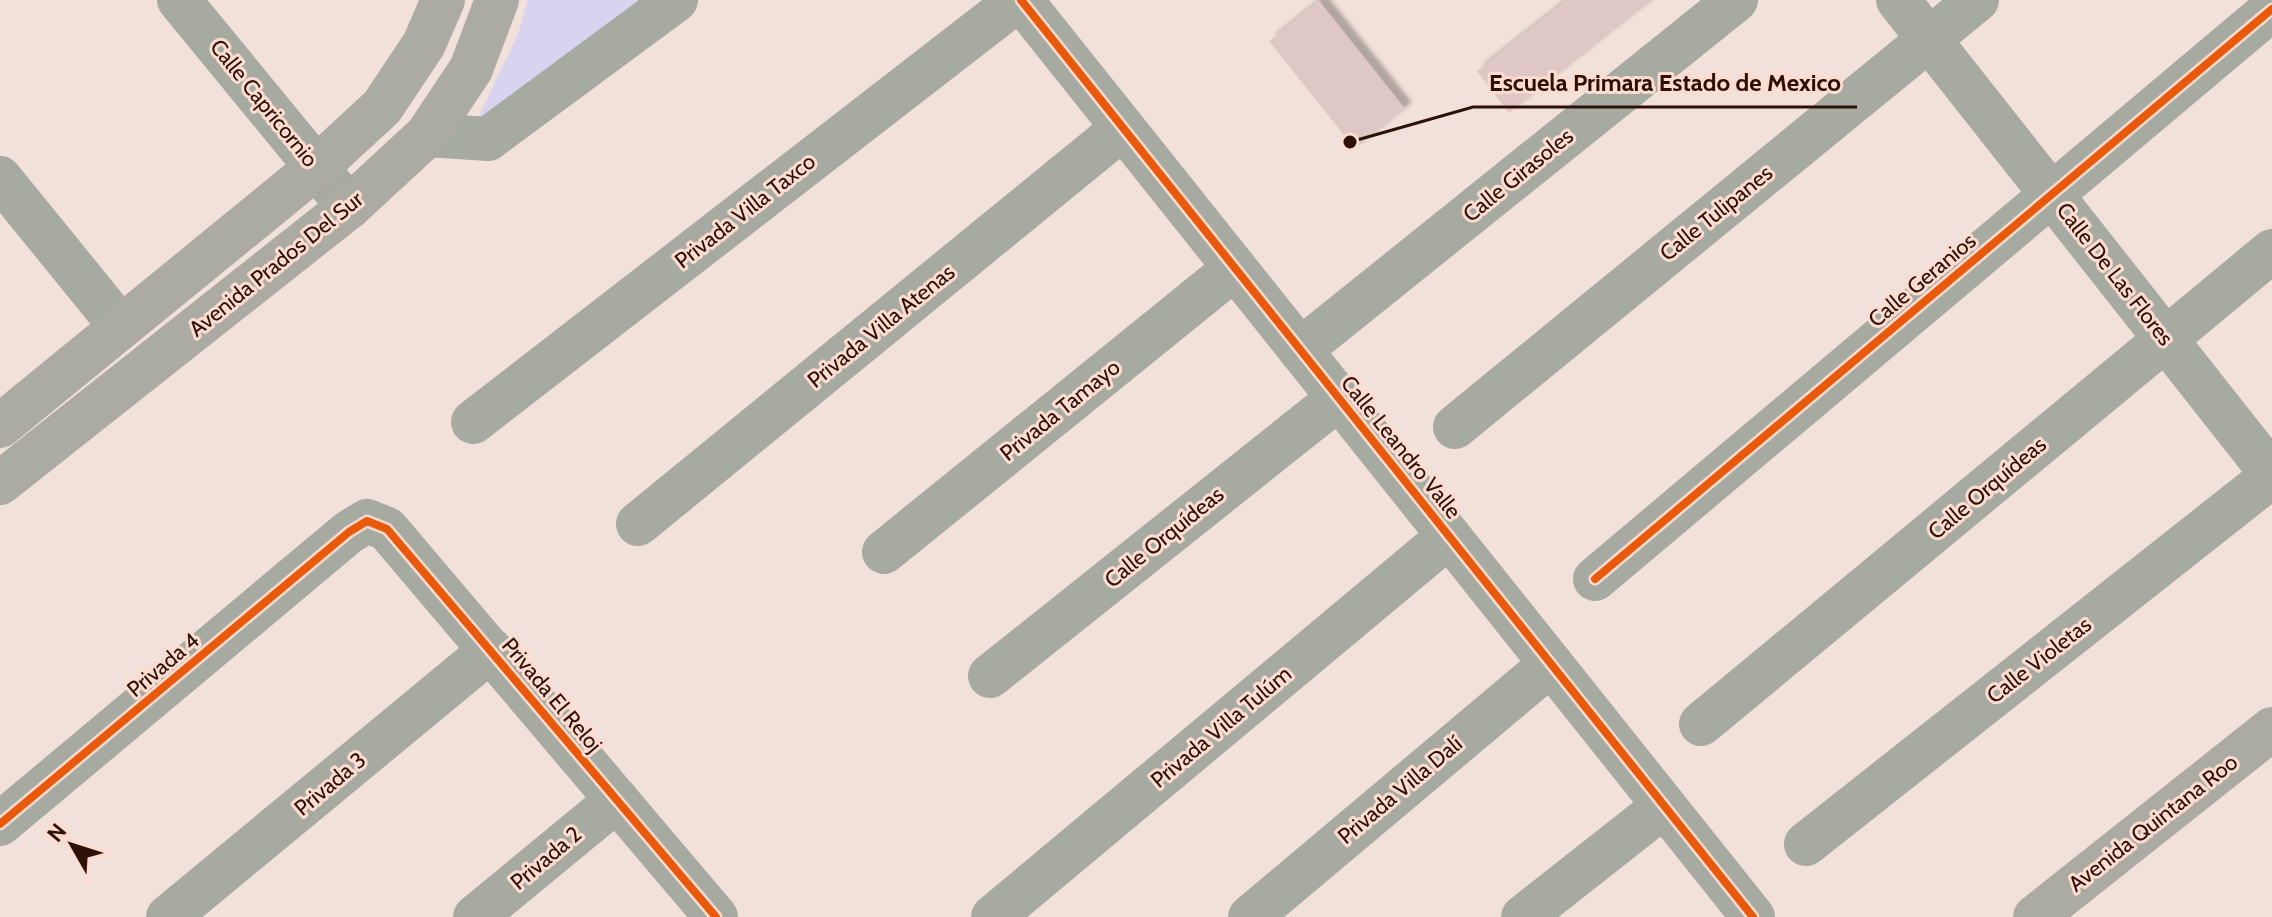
<svg xmlns="http://www.w3.org/2000/svg" width="2272" height="917" font-family="Cabin,sans-serif">
  <style>
    .green { fill: #d8d3ee }
    .building { fill: #dec7c4; filter: url(#shadow) }
    .lines { fill: none; stroke-linecap: round; stroke-linejoin: round }
    .minor { stroke: #a6aaa1; stroke-width: 44 }
    .major { stroke: #acaba3; stroke-width: 44 }
    .cycleway-casing { stroke: #fcdcd0; stroke-width: 13 }
    .cycleway { stroke: #e8590c; stroke-width: 8 }
    .labels { text-anchor: middle; dominant-baseline: central; stroke-width: 6; stroke-linejoin: round; paint-order: stroke }
    .street-label { font-size: 22px; fill: #2d1107; stroke: #fcdcd0 }
    .leader { fill: none; stroke: #2d1107; stroke-width: 3 }
    .callout-dot { fill: #2d1107; stroke: #fcdcd0; stroke-width: 3 }
    .callout-label { font-size: 24px; text-anchor: middle; font-weight: bold; fill: #2d1107; stroke: #fcdcd0; stroke-width: 6; stroke-linejoin: round; paint-order: stroke }
  </style>
  <defs>
    <filter id="shadow"><feDropShadow dx="7" dy="-7" stdDeviation="2" flood-color="#0004"/></filter>
  </defs>
  <rect width="100%" height="100%" fill="#f2e1da"/>
  <!-- green -->
  <polygon class="green" points="528,0 650,0 486,124 478,118 518,34"/>
  <!-- building -->
  <g class="building">
    <polygon points="1567,0 1652,0 1509,113 1477,71"/>
    <polygon points="1319,1 1405,109 1355,149 1269,41"/>
  </g>
  <g class="lines">
    <!-- minor -->
    <g class="minor">
      <polyline points="179,0 349,207"/>
      <polyline points="1021,0 1753,917"/>
      <polyline points="1898,0 2272,474"/>
      <polyline points="427,135 488,139 676,0"/>
      <polyline points="0,178 121,327"/>
      <polyline points="1300,350 1736,0"/>
      <polyline points="473,422 1018,0"/>
      <polyline points="1455,427 1977,0"/>
      <polyline points="638,524 1123,128"/>
      <polyline points="884,552 1235,268"/>
      <polyline points="1595,579 2272,9"/>
      <polyline points="990,676 1339,398"/>
      <polyline points="1701,724 2272,251"/>
      <polyline points="0,824 349,532 367,521 387,529 716,917"/>
      <polyline points="1806,844 2272,476"/>
      <polyline points="168,917 491,650"/>
      <polyline points="475,917 617,800"/>
      <polyline points="993,917 1449,536"/>
      <polyline points="1250,917 1551,664"/>
      <polyline points="1523,917 1664,806"/>
    </g>
    <!-- major -->
    <g class="major">
      <polyline points="0,426 317,167 382,107 424,44 443,0"/>
      <polyline points="0,483 349,207 427,135 471,69 497,0"/>
      <polyline points="2035,917 2272,729"/>
    </g>
    <!-- cycleway casing -->
    <g class="cycleway-casing">
      <g id="cycleway">
        <polyline points="1021,0 1753,917"/>
        <polyline points="1595,579 2272,9"/>
        <polyline points="0,824 349,532 367,521 387,529 716,917"/>
      </g>
    </g>
    <!-- cycleway -->
    <use href="#cycleway" class="cycleway"/>
  </g>
  <g class="labels">
    <!-- street labels -->
    <g class="street-label">
      <text transform="translate(264 103) rotate(51)">Calle Capricornio</text>
      <text transform="translate(1518 175) rotate(-39)">Calle Girasoles</text>
      <text transform="translate(745 211) rotate(-38)">Privada Villa Taxco</text>
      <text transform="translate(1716 213) rotate(-39)">Calle Tulipanes</text>
      <text transform="translate(276 264) rotate(-39)">Avenida Prados Del Sur</text>
      <text transform="translate(2115 274) rotate(52)">Calle De Las Flores</text>
      <text transform="translate(1922 280) rotate(-40)">Calle Geranios</text>
      <text transform="translate(881 326) rotate(-39)">Privada Villa Atenas</text>
      <text transform="translate(1060 410) rotate(-39)">Privada Tamayo</text>
      <text transform="translate(1401 447) rotate(51)">Calle Leandro Valle</text>
      <text transform="translate(1987 488) rotate(-40)">Calle Orquídeas</text>
      <text transform="translate(1164 537) rotate(-39)">Calle Orquídeas</text>
      <text transform="translate(2039 660) rotate(-38)">Calle Violetas</text>
      <text transform="translate(163 665) rotate(-40)">Privada 4</text>
      <text transform="translate(552 695) rotate(50)">Privada El Reloj</text>
      <text transform="translate(1221 727) rotate(-40)">Privada Villa Tulúm</text>
      <text transform="translate(330 784) rotate(-40)">Privada 3</text>
      <text transform="translate(1400 790) rotate(-40)">Privada Villa Dalí</text>
      <text transform="translate(2153 823) rotate(-38)">Avenida Quintana Roo</text>
      <text transform="translate(546 858) rotate(-40)">Privada 2</text>
    </g>
  </g>
  <!-- callouts -->
  <path class="leader" d="M1350 142L1473 107H1857"/>
  <circle class="callout-dot" cx="1350" cy="142" r="8"/>
  <g class="callout-label">
    <text x="1665" y="91">Escuela Primara Estado de Mexico</text>
  </g>
  <!-- north arrow -->
  <g transform="translate(72 845) rotate(309)" stroke="#fcdcd0" stroke-width="6" paint-order="stroke">
  <path d="M0-6L14 30L0 20L-14 30Z" fill="#2d1107"/>
  <text y="-12" font-size="22" font-weight="bold" text-anchor="middle" fill="#2d1107">N</text>
  </g>
</svg>
